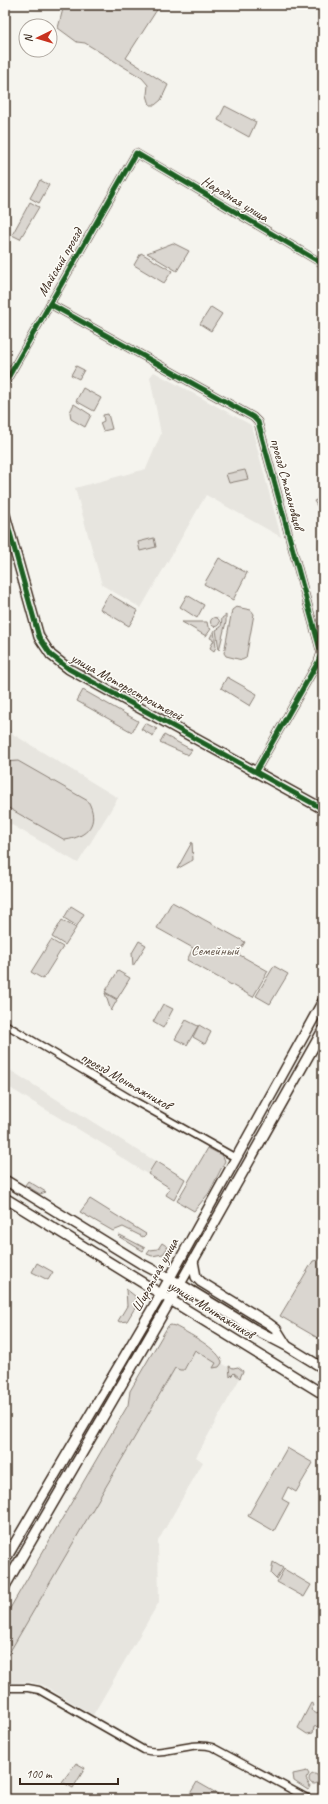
<svg xmlns="http://www.w3.org/2000/svg" width="328" height="1804" font-family="Caveat,sans-serif">
  <style>
    .built { fill: #e7e5df }
    .green { fill: #dad6d0; stroke: #8a8077 }
    .lines { fill: none; stroke-linecap: round; stroke-linejoin: round }
    .street-casing { stroke: #3b2a1e; stroke-width: 9 }
    .secondary-casing { stroke: #3b2a1e; stroke-width: 12 }
    .street { stroke: #fdfcf7; stroke-width: 6 }
    .secondary { stroke: #fdfcf7; stroke-width: 9 }
    .cycleway-casing { stroke: #fdfcf7; stroke-width: 8 }
    .cycleway { stroke: #1b5e20; stroke-width: 5 }
    .labels { text-anchor: middle; dominant-baseline: central; stroke-width: 3; stroke-linejoin: round; paint-order: stroke }
    .street-label { font-size: 14px; fill: #3b2a1e; stroke: #fdfcf7 }
    .park-label { font-size: 14px; fill: #63554a; stroke: #fdfcf7 }
  </style>
  <rect width="100%" height="100%" fill="#f5f4ee"/>
  <filter id="ink" filterUnits="userSpaceOnUse"><feTurbulence type="fractalNoise" baseFrequency=".025" numOctaves="2"/><feDisplacementMap in="SourceGraphic" scale="8" xChannelSelector="R" yChannelSelector="G"/><feConvolveMatrix kernelMatrix="1 2 1 2 8 2 1 2 1" color-interpolation-filters="sRGB"/></filter>
  <g filter="url(#ink)">
    <!-- built -->
    <g class="built">
      <polygon points="154,372 251,425 281,537 206,495 141,608 102,585 75,488 146,469 161,434 150,377"/>
      <polygon points="323,592 323,620 316,594"/>
      <polygon points="5,714 11,733 118,798 78,863 5,821"/>
      <polygon points="5,1067 155,1161 147,1174 116,1154 116,1152 5,1085"/>
      <polygon points="195,1350 217,1363 214,1368 219,1367 222,1363 228,1367 230,1377 234,1373 240,1378 196,1457 203,1462 158,1541 159,1602 93,1715 43,1685 30,1682 7,1683 5,1682 5,1660 175,1368 184,1370"/>
    </g>
    <!-- green -->
    <g class="green">
      <polygon points="64,5 160,5 126,58 168,85 161,100 155,105 150,105 147,95 148,85 142,78 85,43 77,42 58,28"/>
      <polygon points="225,106 256,122 249,137 218,120"/>
      <polygon points="40,180 49,185 39,203 30,198"/>
      <polygon points="30,202 39,207 20,239 12,235"/>
      <polygon points="173,243 189,251 177,271 147,253"/>
      <polygon points="141,253 172,271 164,283 134,265"/>
      <polygon points="211,307 222,314 211,331 200,324"/>
      <polygon points="76,366 84,370 79,379 71,375"/>
      <polygon points="83,388 101,398 94,411 76,401"/>
      <polygon points="74,404 91,415 85,427 71,419 70,412"/>
      <polygon points="108,414 112,429 103,431 100,423 104,421 103,415"/>
      <polygon points="245,470 248,479 229,483 226,474"/>
      <polygon points="323,497 323,508 319,509 314,501"/>
      <polygon points="154,538 156,547 140,551 138,542"/>
      <polygon points="219,558 247,573 233,600 204,584"/>
      <polygon points="109,594 138,611 129,626 100,609"/>
      <polygon points="187,595 204,605 197,618 180,607"/>
      <polygon points="236,607 251,610 254,614 246,658 242,660 226,656 224,653 232,610"/>
      <polygon points="226,615 226,622 219,650 216,630 221,627 222,618"/>
      <circle cx="215" cy="622" r="4.5"/>
      <polygon points="182,622 207,622 208,627 211,629 206,636"/>
      <polygon points="214,630 216,647 214,651 210,648 214,640 210,638"/>
      <polygon points="227,677 257,694 250,706 221,688"/>
      <polygon points="83,690 138,721 132,732 77,701"/>
      <polygon points="145,723 157,729 153,736 141,729"/>
      <path d="M 164,735 L 192,750 L 188,755 C 178,750 169,747 160,742 Z"/>
      <path d="M 18,761 L 88,801 C 100,823 88,837 65,840 L 5,806 L 5,762 Z"/>
      <polygon points="192,842 193,860 177,869"/>
      <polygon points="172,902 245,942 238,954 268,971 253,997 187,960 193,948 157,928"/>
      <polygon points="71,906 84,914 77,926 64,918"/>
      <polygon points="62,920 76,928 65,945 52,937"/>
      <polygon points="51,940 63,947 43,979 31,972"/>
      <polygon points="139,941 146,945 133,966 132,953"/>
      <polygon points="274,966 288,974 270,1004 256,996"/>
      <polygon points="118,971 130,978 117,999 105,992"/>
      <polygon points="105,993 117,1000 111,1011"/>
      <polygon points="163,1004 173,1009 163,1028 153,1022"/>
      <polygon points="186,1020 198,1026 187,1045 175,1039"/>
      <polygon points="199,1025 211,1032 205,1044 193,1037"/>
      <polygon points="208,1148 223,1156 225,1161 209,1193 194,1211 177,1201"/>
      <polygon points="156,1161 185,1179 174,1200 166,1195 170,1188 148,1174"/>
      <polygon points="28,1181 46,1192 40,1194 25,1185"/>
      <polygon points="90,1199 146,1234 143,1237 123,1227 113,1231 80,1212"/>
      <polygon points="120,1235 145,1248 143,1251 118,1236"/>
      <polygon points="162,1243 168,1247 163,1254 152,1256 147,1254 150,1250 158,1249"/>
      <polygon points="323,1259 323,1341 280,1316 313,1261"/>
      <polygon points="37,1263 53,1272 48,1280 32,1272"/>
      <polygon points="126,1289 135,1296 136,1306 127,1321 120,1322 118,1321 127,1306"/>
      <path d="M 171,1325 L 175,1326 C 186,1332 221,1350 222,1363 L 219,1367 L 213,1368 L 216,1363 L 195,1350 L 184,1370 L 180,1370 L 175,1368 L 5,1660 L 5,1617 L 128,1405 L 130,1391 L 168,1326 Z"/>
      <polygon points="229,1366 233,1368 238,1367 243,1371 240,1378 234,1373 230,1377"/>
      <polygon points="287,1448 313,1463 296,1492 288,1487 282,1499 289,1503 274,1531 248,1516"/>
      <polygon points="273,1562 283,1568 276,1579 271,1574"/>
      <polygon points="284,1569 311,1585 304,1597 277,1582"/>
      <polygon points="311,1703 314,1705 311,1710 317,1714 323,1708 323,1725 314,1727 313,1733 307,1734 298,1728"/>
      <polygon points="76,1763 85,1768 73,1788 62,1782"/>
      <polygon points="307,1771 309,1774 306,1779 310,1786 308,1790 294,1781 293,1774"/>
      <circle cx="314" cy="1779" r="5"/>
      <polygon points="197,1782 218,1794 215,1799 192,1799 188,1797"/>
    </g>
    <g class="lines">
      <!-- street casing -->
      <g class="street-casing">
        <g id="street">
          <polyline points="50,304 253,417 258,422 321,653 318,662 256,771"/>
          <polyline points="5,383 136,153 323,264"/>
          <polyline points="5,1024 131,1099 236,1158"/>
          <path d="M 5,1688 L 28,1688 L 39,1690 L 144,1750 C 166,1756 190,1741 212,1747 L 309,1799"/>
        </g>
      </g>
      <!-- secondary casing -->
      <g class="secondary-casing">
        <g id="secondary">
          <polyline points="5,515 39,637 51,655 69,669 323,809"/>
          <polyline points="5,1180 140,1263 180,1284 254,1329 287,1346 323,1368"/>
          <polyline points="5,1198 323,1394"/>
          <polyline points="193,1261 196,1277 201,1282 268,1323 276,1329 286,1345"/>
          <polyline points="5,1560 161,1294 323,1001"/>
          <polyline points="5,1586 180,1284 323,1030"/>
        </g>
      </g>
      <!-- street -->
      <use href="#street" class="street"/>
      <!-- secondary -->
      <use href="#secondary" class="secondary"/>
      <!-- cycleway casing -->
      <g class="cycleway-casing">
        <g id="cycleway">
          <polyline points="50,304 253,417 258,422 321,653 318,662 256,771"/>
          <polyline points="5,383 136,153 323,264"/>
          <polyline points="5,515 39,637 51,655 69,669 323,809"/>
        </g>
      </g>
      <!-- cycleway -->
      <use href="#cycleway" class="cycleway"/>
    </g>
  </g>
  <g class="labels">
    <!-- street labels -->
    <g class="street-label">
      <text transform="translate(235 199) rotate(31)">Народная улица</text>
      <text transform="translate(60 262) rotate(-60)">Майский проезд</text>
      <text transform="translate(287 484) rotate(75)">проезд Стахановцев</text>
      <text transform="translate(127 687) rotate(29)">улица Моторостроителей</text>
      <text transform="translate(126 1081) rotate(30)">проезд Монтажников</text>
      <text transform="translate(155 1275) rotate(-61)">Широтная улица</text>
      <text transform="translate(212 1310) rotate(32)">улица Монтажников</text>
    </g>
    <!-- park labels -->
    <g class="park-label">
      <text x="215" y="950">Семейный</text>
    </g>
  </g>
  <!-- margin -->
  <rect width="328" height="1804" fill="none" stroke="#fdfcf7" stroke-width="20"/>
  <rect x="10" y="10" width="308" height="1784" fill="none" stroke="#3b2a1e" stroke-width="1.5" filter="url(#ink)"/>
  <!-- north arrow -->
  <g transform="translate(38 38) rotate(265)"><circle r="19" fill="#fdfcf7" stroke="#afa8a0"/>
  <path d="M0-3L7 15L0 10L-7 15Z" fill="#c8321e"/>
  <text y="-6" font-size="11" font-weight="bold" text-anchor="middle" fill="#3b2a1e">N</text>
  </g>
  <!-- scale -->
  <path d="M20 1778v6h98v-6" fill="none" stroke="#3b2a1e" stroke-width="2"/>
  <text x="26" y="1778" font-size="12" fill="#3b2a1e" stroke="#fdfcf7" stroke-width="3" paint-order="stroke">100 m</text>
</svg>
